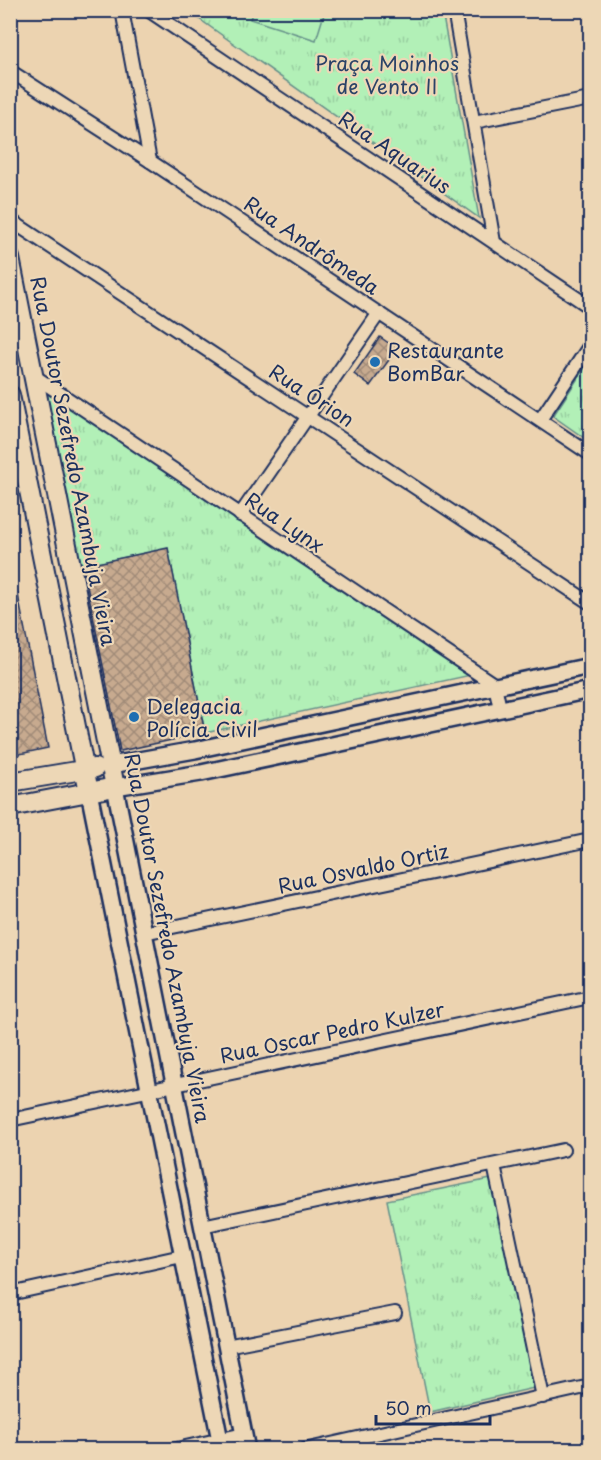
<svg xmlns="http://www.w3.org/2000/svg" width="601" height="1460" font-family="'Playpen Sans',sans-serif">
  <style>
    .grass { fill: url(#grass-tufts); stroke: #66908a; stroke-width: 1.5 }
    .pitch { fill: #b2f0b7; stroke: #66908a; stroke-width: 1.5 }
    .building { fill: url(#building-cross-hatch); stroke: #1b2f5e; stroke-width: 1.5 }
    .lines { fill: none; stroke-linecap: round; stroke-linejoin: round }
    .minor-casing { stroke: #1b2f5e; stroke-width: 16 }
    .tertiary-casing { stroke: #1b2f5e; stroke-width: 20 }
    .secondary-casing { stroke: #1b2f5e; stroke-width: 22 }
    .minor { stroke: #edd7b6; stroke-width: 12 }
    .tertiary { stroke: #edd7b6; stroke-width: 15 }
    .secondary { stroke: #edd7b6; stroke-width: 18 }
    .poi-dot { fill: #1f6fb2; stroke: #edd7b6; stroke-width: 2 }
    .labels { text-anchor: middle; dominant-baseline: central; stroke-width: 4.5; stroke-linejoin: round; paint-order: stroke }
    .park-label { font-size: 20px; fill: #2a4267; stroke: #edd7b6 }
    .street-label { font-size: 20px; fill: #1b2f5e; stroke: #edd7b6 }
    .poi-label { font-size: 20px; fill: #1b2f5e; stroke: #edd7b6; text-anchor: start }
  </style>
  <defs>
    <pattern id="grass-tufts" width="24" height="20" patternUnits="userSpaceOnUse" patternTransform="scale(1.5)"><rect width="24" height="20" fill="#b2f0b7"/><path d="M3 7l-1-3M5 7V3M7 7l1-3M15 17l-1-3M17 17v-4M19 17l1-3" fill="none" stroke="#98cea0"/></pattern>
    <pattern id="building-cross-hatch" width="8" height="8" patternUnits="userSpaceOnUse" patternTransform="scale(1.5)"><rect width="8" height="8" fill="#c7aa8f"/><path d="M0 0l8 8M0 8l8-8" fill="none" stroke="#a18b78"/></pattern>
  </defs>
  <rect width="100%" height="100%" fill="#ecd3b0"/>
  <filter id="ink" filterUnits="userSpaceOnUse"><feTurbulence type="fractalNoise" baseFrequency=".0167" numOctaves="2"/><feDisplacementMap in="SourceGraphic" scale="12" xChannelSelector="R" yChannelSelector="G"/><feConvolveMatrix kernelMatrix="1 2 1 2 8 2 1 2 1" color-interpolation-filters="sRGB"/></filter>
  <g filter="url(#ink)">
    <!-- grass -->
    <g class="grass">
      <polygon points="188,11 442,11 479,218"/>
      <polygon points="590,360 590,442 553,416"/>
      <polygon points="44,390 471,675 205,733 168,549 81,566"/>
      <polygon points="491,1179 534,1388 430,1412 387,1200"/>
    </g>
    <!-- pitch -->
    <polygon class="pitch" points="253,11 253,10 325,11 316,40 250,19"/>
    <!-- building -->
    <g class="building">
      <polygon points="380,337 397,349 370,386 354,374"/>
      <polygon points="168,548 205,733 120,751 83,566"/>
      <polygon points="16,585 48,748 10,756 10,586"/>
    </g>
    <g class="lines">
      <!-- minor casing -->
      <g class="minor-casing">
        <g id="minor">
          <polyline points="122,10 150,161"/>
          <polyline points="148,10 590,307"/>
          <polyline points="454,10 494,242"/>
          <polyline points="10,71 150,161 590,454"/>
          <polyline points="474,122 590,99"/>
          <polyline points="10,220 590,603"/>
          <polyline points="34,376 495,685 500,709"/>
          <polyline points="540,420 590,345"/>
          <polyline points="240,515 379,313"/>
          <polyline points="144,933 590,840"/>
          <polyline points="10,1120 590,997"/>
          <polyline points="494,1165 543,1397"/>
          <polyline points="202,1226 563,1150"/>
          <polyline points="10,1294 182,1256"/>
          <polyline points="226,1346 395,1313"/>
          <polyline points="172,1450 244,1434"/>
          <polyline points="304,1450 590,1386"/>
        </g>
      </g>
      <!-- tertiary casing -->
      <g class="tertiary-casing">
        <g id="tertiary">
          <polyline points="111,765 195,750 590,666"/>
          <polyline points="89,792 222,1450"/>
          <polyline points="247,1450 115,787 201,773 590,690"/>
        </g>
      </g>
      <!-- secondary casing -->
      <g class="secondary-casing">
        <g id="secondary">
          <polyline points="10,258 115,787 10,807"/>
          <polyline points="10,395 89,792"/>
          <polyline points="10,782 95,768"/>
        </g>
      </g>
      <!-- minor -->
      <use href="#minor" class="minor"/>
      <!-- tertiary -->
      <use href="#tertiary" class="tertiary"/>
      <!-- secondary -->
      <use href="#secondary" class="secondary"/>
    </g>
  </g>
  <!-- markers -->
  <g class="poi-dot">
    <circle cx="375" cy="362" r="6"/>
    <circle cx="134" cy="717" r="6"/>
  </g>
  <g class="labels">
    <!-- park labels -->
    <g class="park-label">
      <text x="387" y="63">Praça Moinhos<tspan x="387" dy="23">de Vento II</tspan></text>
    </g>
    <!-- street labels -->
    <g class="street-label">
      <text transform="translate(395 152) rotate(34)">Rua Aquarius</text>
      <text transform="translate(312 245) rotate(34)">Rua Andrômeda</text>
      <text transform="translate(312 395) rotate(33)">Rua Órion</text>
      <text transform="translate(74 461) rotate(79)">Rua Doutor Sezefredo Azambuja Vieira</text>
      <text transform="translate(285 522) rotate(34)">Rua Lynx</text>
      <text transform="translate(363 868) rotate(-12)">Rua Osvaldo Ortiz</text>
      <text transform="translate(168 938) rotate(79)">Rua Doutor Sezefredo Azambuja Vieira</text>
      <text transform="translate(332 1032) rotate(-12)">Rua Oscar Pedro Kulzer</text>
    </g>
    <!-- poi labels -->
    <g class="poi-label">
      <text x="387" y="350">Restaurante<tspan x="387" dy="23">BomBar</tspan></text>
      <text x="146" y="706">Delegacia<tspan x="146" dy="23">Polícia Civil</tspan></text>
    </g>
  </g>
  <!-- margin -->
  <rect width="601" height="1460" fill="none" stroke="#edd7b6" stroke-width="36"/>
  <rect x="18" y="18" width="565" height="1424" fill="none" stroke="#1b2f5e" stroke-width="2" filter="url(#ink)"/>
  <!-- scale -->
  <path d="M376 1415v9h114v-9" fill="none" stroke="#1b2f5e" stroke-width="3"/>
  <text x="385" y="1415" font-size="18" fill="#1b2f5e" stroke="#edd7b6" stroke-width="4.5" paint-order="stroke">50 m</text>
</svg>
